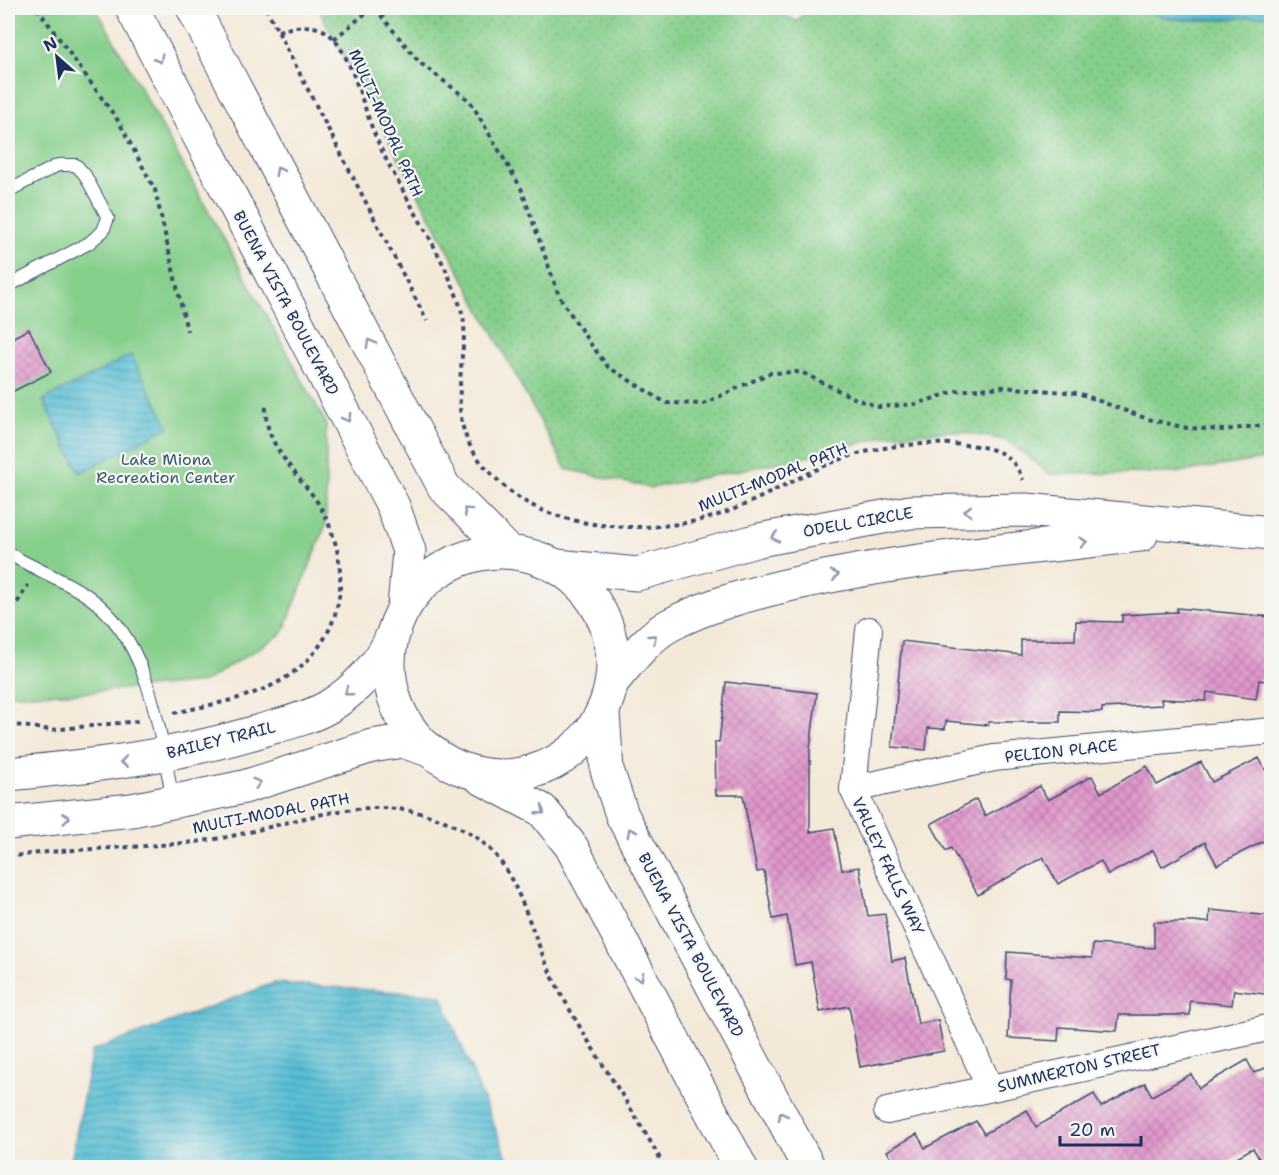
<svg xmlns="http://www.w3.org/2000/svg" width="1279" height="1175" font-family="'Shantell Sans',sans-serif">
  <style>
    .grass { fill: url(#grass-dots); stroke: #507f74; stroke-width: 1.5 }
    .green { fill: #86cf8b; stroke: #507f74; stroke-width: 1.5 }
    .water { fill: url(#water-rules); stroke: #387699; stroke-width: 1.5 }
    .building { fill: url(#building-cross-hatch) }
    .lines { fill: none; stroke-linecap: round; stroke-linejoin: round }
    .lane-casing { stroke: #3c4b70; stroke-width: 14 }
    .street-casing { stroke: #3c4b70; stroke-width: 28 }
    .secondary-casing { stroke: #3c4b70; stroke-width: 35 }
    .path { stroke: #3c4b70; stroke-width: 4; stroke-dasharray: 4.5 4.5; stroke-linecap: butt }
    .lane { stroke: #fff; stroke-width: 12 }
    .street { stroke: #fff; stroke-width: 26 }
    .secondary { stroke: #fff; stroke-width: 33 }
    .oneway { stroke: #8d97ae }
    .labels { text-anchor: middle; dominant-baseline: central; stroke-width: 4.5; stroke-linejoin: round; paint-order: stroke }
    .street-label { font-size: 16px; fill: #1b2f5e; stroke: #f6f6f2 }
    .park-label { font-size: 16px; fill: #365769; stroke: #f6f6f2 }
  </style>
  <defs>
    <pattern id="grass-dots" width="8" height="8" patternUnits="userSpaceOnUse" patternTransform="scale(1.5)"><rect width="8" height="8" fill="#86cf8b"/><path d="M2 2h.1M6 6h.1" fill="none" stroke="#73b27a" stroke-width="1.8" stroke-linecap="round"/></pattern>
    <pattern id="water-rules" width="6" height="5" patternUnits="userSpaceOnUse" patternTransform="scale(1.5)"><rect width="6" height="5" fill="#56bed4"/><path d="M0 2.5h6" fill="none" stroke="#469baf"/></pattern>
    <pattern id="building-cross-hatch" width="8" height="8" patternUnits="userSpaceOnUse" patternTransform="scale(1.5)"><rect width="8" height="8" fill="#e198cb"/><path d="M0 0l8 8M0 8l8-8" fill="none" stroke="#b67ca8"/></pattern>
  </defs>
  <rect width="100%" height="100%" fill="#f6f6f2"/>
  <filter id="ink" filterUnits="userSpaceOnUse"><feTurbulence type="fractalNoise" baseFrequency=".0167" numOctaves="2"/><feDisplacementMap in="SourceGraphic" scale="12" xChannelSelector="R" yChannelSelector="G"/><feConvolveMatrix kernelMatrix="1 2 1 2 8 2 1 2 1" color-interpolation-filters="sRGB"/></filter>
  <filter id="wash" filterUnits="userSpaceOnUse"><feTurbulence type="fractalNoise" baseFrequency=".008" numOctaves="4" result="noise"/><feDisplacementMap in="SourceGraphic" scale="24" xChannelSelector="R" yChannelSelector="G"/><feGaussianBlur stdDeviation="1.35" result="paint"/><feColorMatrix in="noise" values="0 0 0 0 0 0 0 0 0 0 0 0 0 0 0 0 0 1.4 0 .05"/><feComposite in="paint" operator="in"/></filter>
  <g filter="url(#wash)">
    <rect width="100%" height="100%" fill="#f4e9d8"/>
    <!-- grass -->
    <polygon class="grass" points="318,8 772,8 796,21 810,8 1271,8 1271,458 1174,473 1050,474 1006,440 953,431 888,435 825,453 651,488 566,469"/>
    <!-- green -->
    <polygon class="green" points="8,8 96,8 326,423 326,524 283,633 204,682 79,693 8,694"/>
    <!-- water -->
    <g class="water">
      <path d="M 1141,8 L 1271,8 L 1271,15 C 1230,18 1178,28 1141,8 Z"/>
      <polygon points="131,355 169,427 80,473 43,400"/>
      <polygon points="274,983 441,995 511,1167 70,1167 92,1051"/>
    </g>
    <g id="blocks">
      <!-- building -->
      <g class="building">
        <polygon points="29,329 51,372 8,394 8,340"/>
        <polygon points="1177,608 1272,617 1272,682 1259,680 1256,699 1207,692 1206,701 1161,699 1162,705 1102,708 1102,712 1060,711 1060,722 988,722 988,725 946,721 945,729 928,728 926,750 892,747 902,641 1021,655 1021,640 1075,640 1076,621 1122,622 1122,615 1177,612"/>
        <polygon points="726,682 817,693 810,749 810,832 834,828 842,870 859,867 868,916 885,914 892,961 905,958 918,1024 938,1020 944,1051 860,1067 849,1006 820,1012 811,962 795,965 787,916 773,919 764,871 757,872 743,795 716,795 715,742 719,742"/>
        <polygon points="1259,758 1272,783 1272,837 1217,865 1205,842 1162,867 1153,850 1108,875 1101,861 1058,884 1043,857 978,895 951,848 946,851 931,824 976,799 985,816 1040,786 1048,800 1092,776 1101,793 1147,766 1157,785 1201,762 1212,782"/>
        <polygon points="1210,910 1272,916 1272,995 1234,990 1232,1005 1190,1001 1190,1015 1119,1015 1117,1031 1059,1027 1058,1041 1008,1038 1011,980 1006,979 1007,952 1092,958 1093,944 1154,948 1154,922 1209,922"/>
        <polygon points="1247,1060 1254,1073 1272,1065 1272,1167 1264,1167 1253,1148 1219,1167 891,1167 895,1165 887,1151 917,1134 925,1148 976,1121 984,1134 1027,1110 1036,1127 1094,1094 1101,1107 1145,1083 1152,1096 1191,1074 1199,1088"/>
      </g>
    </g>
  </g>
  <g filter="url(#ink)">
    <use href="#blocks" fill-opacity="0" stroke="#3c4b70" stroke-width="1.5"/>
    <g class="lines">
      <!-- lane casing -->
      <g class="lane-casing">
        <g id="lane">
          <polyline points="8,191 58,165 76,165 85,175 108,218 103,231 89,243 8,286"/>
          <path d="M 8,553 C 32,568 67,581 89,597 C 150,640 159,731 173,800"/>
        </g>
      </g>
      <!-- street casing -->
      <g class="street-casing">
        <g id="street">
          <polyline points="869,630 853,789 990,1088"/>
          <polyline points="853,789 994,758 1272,731"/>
          <polyline points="887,1111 1272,1027"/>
        </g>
      </g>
      <!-- secondary casing -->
      <g class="secondary-casing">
        <g id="secondary">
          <polyline points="132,8 393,506 409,551 404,607"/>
          <polyline points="193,8 444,487 509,552"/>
          <circle cx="501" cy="664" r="112"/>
          <polyline points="557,566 637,574 759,540 910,512 1026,510 1272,533"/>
          <path d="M 613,681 C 629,662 646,639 668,626 C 708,604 757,592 802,582 C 913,557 1028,549 1141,535"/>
          <polyline points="603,714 607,770 622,815 809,1168"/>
          <path d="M 8,774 C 93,766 177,756 260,731 C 283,724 307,719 328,707 C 353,692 382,663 392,636"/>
          <polyline points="481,778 542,810 571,846 741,1168"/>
          <polyline points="8,823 132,810 244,787 372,746 402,741 426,749"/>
        </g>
      </g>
      <!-- path -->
      <g class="path">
        <polyline points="37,8 119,122 155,190 187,331"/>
        <polyline points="266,8 427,321"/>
        <polyline points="375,8 419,62 470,101 521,188 559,296 587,339 608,367 666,403 703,404 770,373 801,372 856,399 879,407 916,404 956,391 1002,387 1078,393 1148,419 1187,428 1225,430 1272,424"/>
        <path d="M 278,31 C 297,26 319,21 334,39 C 355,65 364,112 378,142 C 402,197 450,261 463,317 C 466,329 463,344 462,356 C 457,417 456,443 504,486 C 549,528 633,533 690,522 C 739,514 784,483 829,464 C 871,446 921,441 966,445 C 993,447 1013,453 1023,480"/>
        <polyline points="334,39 372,8"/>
        <polyline points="8,618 28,585"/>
        <path d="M 174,713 C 212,704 258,698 291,674 C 350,632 353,558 316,500 C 296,471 263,444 266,406"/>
        <polyline points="8,724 51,730 138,721"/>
        <path d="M 8,857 C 72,847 137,849 202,841 C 283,831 354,789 437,818 C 455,825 473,833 488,847 C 519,876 533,938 552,976 C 585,1043 630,1102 665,1168"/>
      </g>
      <!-- lane -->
      <use href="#lane" class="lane"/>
      <!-- street -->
      <use href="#street" class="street"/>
      <!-- secondary -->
      <use href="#secondary" class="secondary"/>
    </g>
    <!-- one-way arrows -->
    <defs><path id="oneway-chevron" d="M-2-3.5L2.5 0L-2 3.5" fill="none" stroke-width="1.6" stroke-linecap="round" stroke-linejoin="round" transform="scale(1.5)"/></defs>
    <g class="oneway">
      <use href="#oneway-chevron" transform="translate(159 59) rotate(62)"/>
      <use href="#oneway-chevron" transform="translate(279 171) rotate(-118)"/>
      <use href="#oneway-chevron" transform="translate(370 343) rotate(-118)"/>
      <use href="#oneway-chevron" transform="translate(347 418) rotate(62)"/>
      <use href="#oneway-chevron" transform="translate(467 511) rotate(-135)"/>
      <use href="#oneway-chevron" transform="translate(968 511) rotate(179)"/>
      <use href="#oneway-chevron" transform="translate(775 537) rotate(169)"/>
      <use href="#oneway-chevron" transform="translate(1083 542) rotate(-7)"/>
      <use href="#oneway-chevron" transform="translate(835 575) rotate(-13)"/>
      <use href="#oneway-chevron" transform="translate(653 638) rotate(-41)"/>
      <use href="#oneway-chevron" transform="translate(348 692) rotate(142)"/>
      <use href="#oneway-chevron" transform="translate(124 762) rotate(170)"/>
      <use href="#oneway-chevron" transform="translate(257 783) rotate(-17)"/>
      <use href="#oneway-chevron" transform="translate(541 811) rotate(39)"/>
      <use href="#oneway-chevron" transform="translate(66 818) rotate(-7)"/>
      <use href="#oneway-chevron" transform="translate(631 832) rotate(-118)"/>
      <use href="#oneway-chevron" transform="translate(640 977) rotate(62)"/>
      <use href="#oneway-chevron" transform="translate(782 1116) rotate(-118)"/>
    </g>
  </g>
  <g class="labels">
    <!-- street labels -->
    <g class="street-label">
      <text transform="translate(386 123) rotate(66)">MULTI-MODAL PATH</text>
      <text transform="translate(286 303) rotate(62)">BUENA VISTA BOULEVARD</text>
      <text transform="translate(773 477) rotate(-22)">MULTI-MODAL PATH</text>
      <text transform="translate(858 522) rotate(-10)">ODELL CIRCLE</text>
      <text transform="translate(221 740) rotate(-14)">BAILEY TRAIL</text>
      <text transform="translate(1061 751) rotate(-6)">PELION PLACE</text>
      <text transform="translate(271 813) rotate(-11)">MULTI-MODAL PATH</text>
      <text transform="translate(888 866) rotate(65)">VALLEY FALLS WAY</text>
      <text transform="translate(691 945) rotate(62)">BUENA VISTA BOULEVARD</text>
      <text transform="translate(1079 1068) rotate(-13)">SUMMERTON STREET</text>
    </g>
    <!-- park labels -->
    <g class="park-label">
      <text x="166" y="459">Lake Miona<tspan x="166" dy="18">Recreation Center</tspan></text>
    </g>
  </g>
  <!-- margin -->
  <rect width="1279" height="1175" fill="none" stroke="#f6f6f2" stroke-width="30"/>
  <!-- north arrow -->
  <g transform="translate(57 57) rotate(332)" stroke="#f6f6f2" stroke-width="4.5" paint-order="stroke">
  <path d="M0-4.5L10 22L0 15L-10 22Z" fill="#1b2f5e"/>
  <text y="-9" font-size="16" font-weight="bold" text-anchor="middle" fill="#1b2f5e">N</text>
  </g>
  <!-- scale -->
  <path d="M1060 1136v9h81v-9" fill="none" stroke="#1b2f5e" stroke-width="3"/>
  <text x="1069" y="1136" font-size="18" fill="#1b2f5e" stroke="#f6f6f2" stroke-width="4.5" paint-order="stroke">20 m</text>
</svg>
